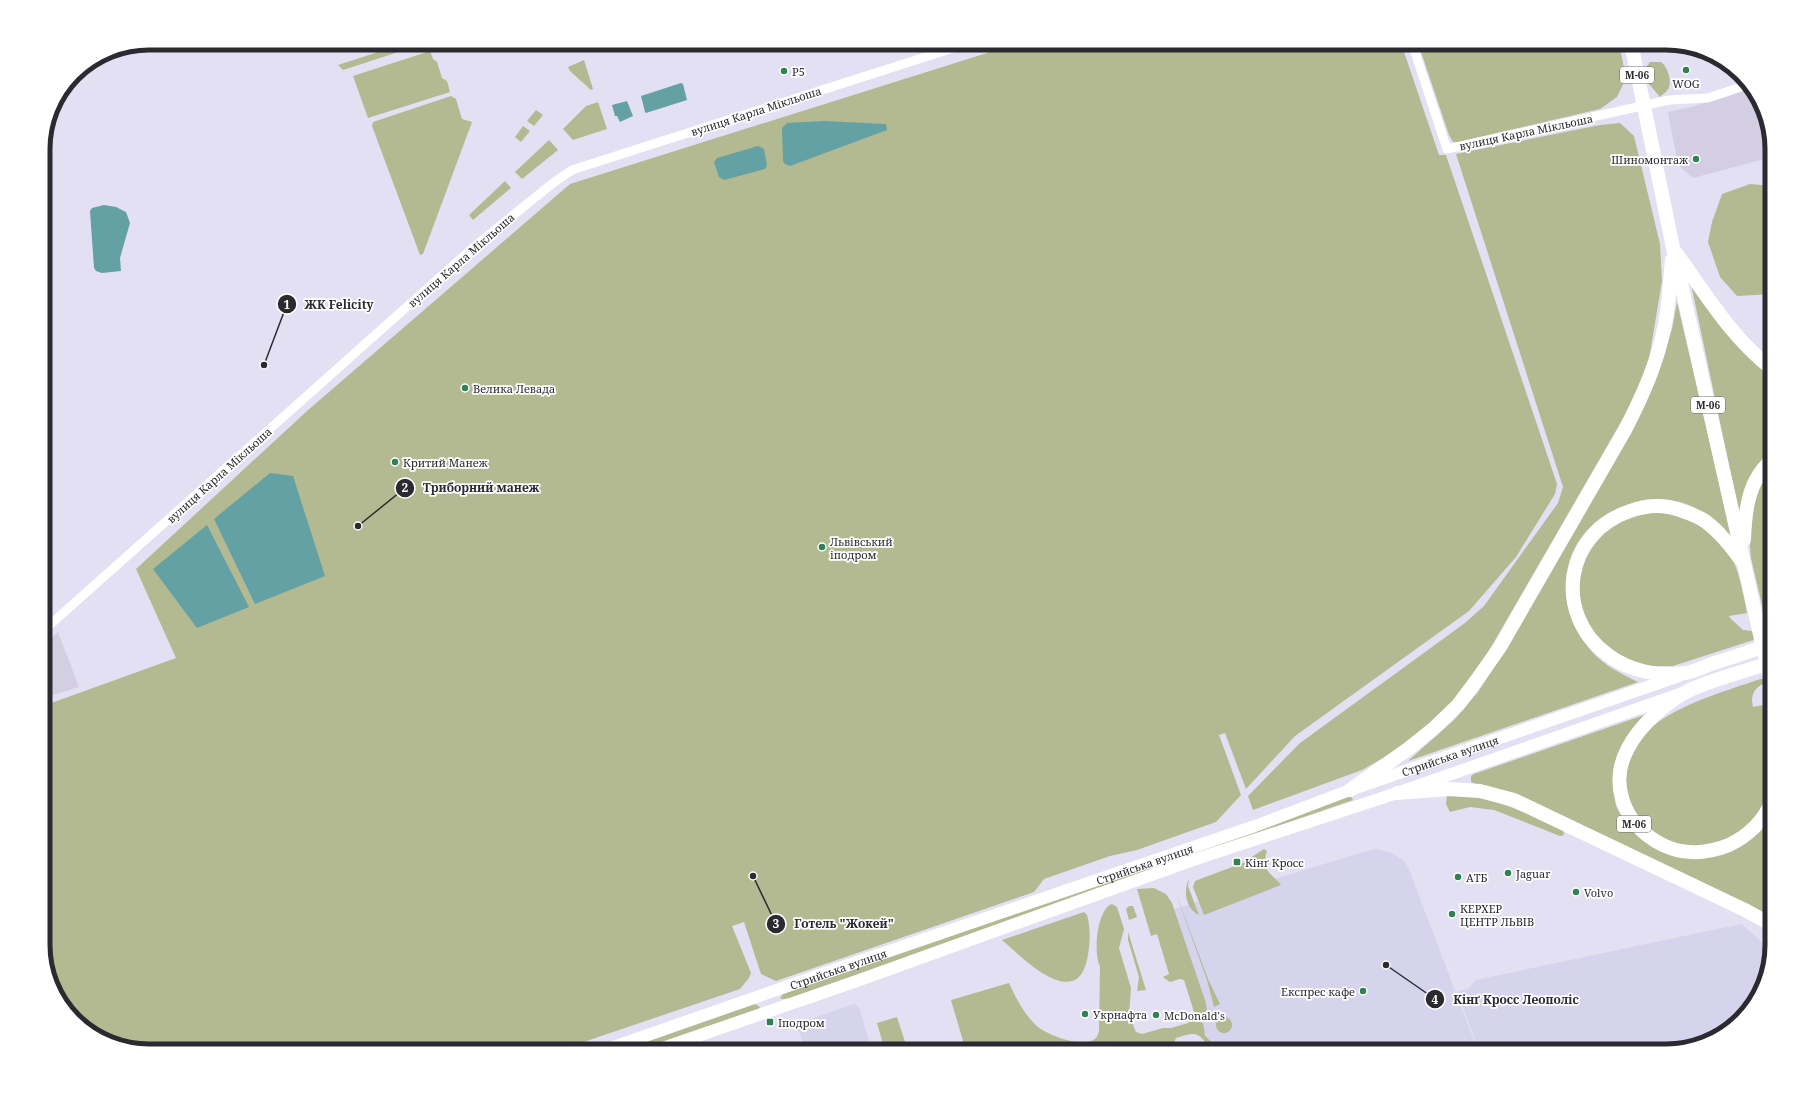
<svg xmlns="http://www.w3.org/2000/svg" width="1815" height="1094" font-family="'Noto Serif',serif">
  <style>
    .built { fill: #d6d3ec }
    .industrial { fill: #d4cee3 }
    .green { fill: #b3b990 }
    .water { fill: #64a1a5 }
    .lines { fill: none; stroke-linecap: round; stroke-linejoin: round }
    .minor { stroke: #fff; stroke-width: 9 }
    .major { stroke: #fff; stroke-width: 12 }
    .highway { stroke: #fff; stroke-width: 14 }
    .poi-dot { fill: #2f8254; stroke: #fff; stroke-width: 1.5 }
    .labels { text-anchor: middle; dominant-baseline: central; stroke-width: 3.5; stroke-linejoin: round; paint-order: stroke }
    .shield { fill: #fff; stroke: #6b6a6f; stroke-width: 1 }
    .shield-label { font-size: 10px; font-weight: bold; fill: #2b2a31 }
    .poi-label { font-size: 11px; fill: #2b2a31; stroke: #fff; text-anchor: start }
    .street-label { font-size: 11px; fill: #2b2a31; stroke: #fff }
    .rim { fill: none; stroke: #2b2a31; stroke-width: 5 }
    .leader { fill: none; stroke: #2b2a31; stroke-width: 1.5 }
    .callout-dot { fill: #2b2a31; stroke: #fff; stroke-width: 1.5 }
    .mark-label { font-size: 12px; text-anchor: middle; font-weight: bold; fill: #fff }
    .callout-label { font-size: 12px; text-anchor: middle; font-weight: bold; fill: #2b2a31; stroke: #fff; stroke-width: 3.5; stroke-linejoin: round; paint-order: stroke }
  </style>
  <rect width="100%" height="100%" fill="#e3e0f3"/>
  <!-- built -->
  <g class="built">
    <polygon points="1374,849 1390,852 1404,861 1408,867 1478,1051 1215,1051 1212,1043 1204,1032 1203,1025 1207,1009 1206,1003 1174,909"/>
    <polygon points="1741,924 1771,950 1758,998 1719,1037 1666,1051 1479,1051 1457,991 1468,989 1476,980"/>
    <polygon points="854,1004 859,1007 872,1051 806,1051 796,1024"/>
  </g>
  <!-- industrial -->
  <g class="industrial">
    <polygon points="1750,88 1758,96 1772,143 1772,157 1693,178 1678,165 1668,112 1695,106"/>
    <polygon points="58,632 79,687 43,698 43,646"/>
  </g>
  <!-- green -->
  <g class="green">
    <polygon points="406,43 426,43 343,70 338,65"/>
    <polygon points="1019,43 1401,43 1439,155 1446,155 1557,484 1555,494 1516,557 1469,611 1295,736 1246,789 1225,733 1219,735 1241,795 1216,822 1137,850 1110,856 1044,879 1034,892 776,981 761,974 744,922 732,926 751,973 749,978 740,989 557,1051 261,1051 260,1049 248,1051 149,1051 96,1037 57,998 43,951 43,706 176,658 136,569 307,411 570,184"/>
    <polygon points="1418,43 1619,43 1626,78 1617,97 1600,109 1459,142 1453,142 1449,135"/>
    <polygon points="430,51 433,59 437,62 442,78 447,81 450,92 368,118 353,76"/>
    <polygon points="584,60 593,89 591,90 570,71 568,67"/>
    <path d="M 1650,62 L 1661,62 C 1667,66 1672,80 1669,87 C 1668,91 1663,94 1660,97 L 1649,84 L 1647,66 Z"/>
    <polygon points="451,96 456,99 462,119 472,122 423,254 420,255 372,126 373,122"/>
    <polygon points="598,102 607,129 573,140 563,129 586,106"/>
    <polygon points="536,110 543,115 534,126 527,121"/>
    <polygon points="1620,123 1634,136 1660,244 1662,281 1647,371 1632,403 1483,661 1454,701 1406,745 1362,770 1253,810 1248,796 1300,743 1465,623 1484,606 1558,503 1563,487 1456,154 1600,125"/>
    <polygon points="523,126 530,131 521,142 515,137"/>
    <polygon points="549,140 558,150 522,179 515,172"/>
    <polygon points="505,181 511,188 473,220 469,215"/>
    <polygon points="1750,184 1772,186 1772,294 1737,296 1720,277 1708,242 1712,222 1722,194"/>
    <polygon points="1691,284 1772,376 1772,455 1741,522"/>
    <path d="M 1677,302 L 1732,538 C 1718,526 1704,510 1686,504 C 1670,498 1655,500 1638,503 C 1570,515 1545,588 1585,643 C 1598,662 1617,672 1638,682 L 1408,761 L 1454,720 L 1478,692 L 1499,660 L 1657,375 L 1672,329 Z"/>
    <polygon points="1772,464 1772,606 1763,609 1751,558 1748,523 1761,476"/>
    <path d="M 1657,512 C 1684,516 1712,528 1728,551 C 1739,568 1743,593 1747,613 L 1729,616 L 1730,618 L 1743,630 L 1752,631 L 1772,624 L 1772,634 L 1673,666 L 1643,666 L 1618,656 L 1595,636 L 1583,612 L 1580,599 L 1579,585 L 1583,560 L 1596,536 L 1632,514 Z"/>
    <path d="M 1772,675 L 1772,681 C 1758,684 1749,692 1753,707 L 1768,704 C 1773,728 1777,782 1766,803 C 1749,835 1713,852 1677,845 C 1672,844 1666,839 1661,837 C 1641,826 1633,815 1628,793 C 1624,774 1626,767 1635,750 C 1637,746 1639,741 1642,737 C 1668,705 1734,689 1772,675 Z"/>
    <polygon points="1644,715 1621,747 1614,766 1613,788 1616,806 1627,826 1642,840 1661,851 1681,856 1742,845 1758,833 1772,815 1772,918 1471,782 1471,776 1474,774"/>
    <polygon points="1447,794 1481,796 1563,827 1564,835 1560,836 1494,810 1470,807 1450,812 1446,804"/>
    <polygon points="1350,795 1353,800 1191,856 1188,854"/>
    <path d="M 1264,849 L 1267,851 C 1261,871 1271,873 1281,885 L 1204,915 L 1193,887 L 1195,881 L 1248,861 L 1250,858 Z"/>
    <polygon points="1145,868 1149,869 1146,873 791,998 782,999 780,998 783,994"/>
    <path d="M 1189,879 L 1188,886 L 1199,915 C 1186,909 1183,891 1189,879 Z"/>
    <polygon points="1154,888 1166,894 1172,903 1206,1003 1207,1012 1203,1020 1195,1015 1184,980 1180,979 1170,982 1164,978 1163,977 1169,974 1157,934 1151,936 1137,889"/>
    <polygon points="1174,888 1208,979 1220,1004 1214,1007 1207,980"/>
    <path d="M 1112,904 L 1117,907 L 1124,929 L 1119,948 L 1131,988 L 1129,1015 L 1136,1032 L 1142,1034 L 1163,1028 L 1171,1028 L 1188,1023 L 1192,1019 L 1203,1023 L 1205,1035 L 1212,1043 L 1208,1046 C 1197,1030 1193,1033 1176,1038 L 1171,1051 L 966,1051 L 951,1000 L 1009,983 C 1016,998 1025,1016 1038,1027 C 1049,1036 1097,1055 1099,1030 L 1100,966 C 1093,953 1097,909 1112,904 Z"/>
    <polygon points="1129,906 1133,906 1137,917 1129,920 1126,909"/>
    <path d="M 1084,912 L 1087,915 C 1091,928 1090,946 1087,960 C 1075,1012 1022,957 1002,940 Z"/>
    <polygon points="1128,932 1146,990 1137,991 1139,977 1128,940"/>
    <polygon points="755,1004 760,1007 757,1011 639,1051 620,1051"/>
    <polygon points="897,1017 908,1051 885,1051 877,1023"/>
    <circle cx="1224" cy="1025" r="8"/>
  </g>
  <!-- water -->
  <g class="water">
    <polygon points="681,83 683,84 687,100 646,113 645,112 641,96"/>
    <polygon points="627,101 633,116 620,122 617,116 615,116 612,105"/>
    <polygon points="824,121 886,124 887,130 790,166 785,164 783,161 782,128 787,123"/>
    <polygon points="758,146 764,149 767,165 765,169 724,180 719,177 714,162 717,158"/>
    <polygon points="104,205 116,207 126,212 130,223 120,258 121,271 102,273 96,271 94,268 90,211 92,208"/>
    <polygon points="270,473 293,476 325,576 255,604 214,519"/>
    <polygon points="207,525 249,607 197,628 153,569"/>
  </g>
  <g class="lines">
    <!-- minor -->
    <g class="minor">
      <polyline points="1412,43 1447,149 1669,100 1708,98 1747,85"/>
      <polyline points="43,631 475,246 553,183 572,170 969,43"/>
    </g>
    <!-- major -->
    <g class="major">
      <path id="s1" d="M 602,1051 L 822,974 L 1255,826 L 1350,790 L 1679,676"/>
      <polyline points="654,1051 854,982 1193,860 1397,793 1677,695"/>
    </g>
    <!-- highway -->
    <g class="highway">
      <polyline points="1631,43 1673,248 1772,688"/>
      <path d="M 1677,254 C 1706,295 1732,338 1772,369"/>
      <path d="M 1744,540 C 1745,511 1748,480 1772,460"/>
      <path d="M 1742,561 C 1731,547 1720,532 1705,521 C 1698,516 1688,513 1680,510 C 1663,504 1647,505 1630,511 C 1565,533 1552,614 1608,655 C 1629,671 1659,677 1685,673 C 1694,672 1703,667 1711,664 C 1731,658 1751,651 1771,644"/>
      <path d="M 1772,662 C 1746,671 1717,678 1692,689 C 1668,700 1640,725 1628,748 C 1606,788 1629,833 1670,848 C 1690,855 1709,853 1729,845 C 1748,836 1765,820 1772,800"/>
      <path d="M 1350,790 L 1408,749 L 1433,729 L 1458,705 L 1476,681 L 1500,647 L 1625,430 C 1642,397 1658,362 1665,324 C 1669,303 1670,281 1672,260"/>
      <polyline points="1397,793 1448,789 1480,791 1514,800 1747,911 1772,925"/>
    </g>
  </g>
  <!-- markers -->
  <g class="poi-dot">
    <circle cx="1686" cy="70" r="4"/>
    <circle cx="784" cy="71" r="4"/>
    <circle cx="1696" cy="159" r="4"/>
    <circle cx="465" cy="388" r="4"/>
    <circle cx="395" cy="462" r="4"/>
    <circle cx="822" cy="547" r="4"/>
    <rect x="1233" y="858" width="8" height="8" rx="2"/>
    <circle cx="1508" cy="873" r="4"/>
    <circle cx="1458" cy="877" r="4"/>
    <circle cx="1576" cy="892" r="4"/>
    <circle cx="1452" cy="914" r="4"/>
    <circle cx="1363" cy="991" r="4"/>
    <circle cx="1085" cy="1014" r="4"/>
    <circle cx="1156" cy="1015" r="4"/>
    <rect x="766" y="1018" width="8" height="8" rx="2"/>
  </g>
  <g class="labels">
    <!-- shield labels -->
    <g class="shield">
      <rect x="1620" y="67" width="34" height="16" rx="3"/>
      <rect x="1691" y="397" width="34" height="16" rx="3"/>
      <rect x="1617" y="816" width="34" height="16" rx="3"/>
    </g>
    <g class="shield-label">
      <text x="1637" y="75">М-06</text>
      <text x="1708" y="405">М-06</text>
      <text x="1634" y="824">М-06</text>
    </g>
    <!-- poi labels -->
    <g class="poi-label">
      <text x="792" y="71">P5</text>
      <text x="1686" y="83" text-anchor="middle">WOG</text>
      <text x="1688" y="159" text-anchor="end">Шиномонтаж</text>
      <text x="473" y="388">Велика Левада</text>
      <text x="403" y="462">Критий Манеж</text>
      <text x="830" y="541">Львівський<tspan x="830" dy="13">іподром</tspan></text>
      <text x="1245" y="862">Кінґ Кросс</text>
      <text x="1516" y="873">Jaguar</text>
      <text x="1466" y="877">АТБ</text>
      <text x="1584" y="892">Volvo</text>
      <text x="1460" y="908">КЕРХЕР<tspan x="1460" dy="13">ЦЕНТР ЛЬВІВ</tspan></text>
      <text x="1355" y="991" text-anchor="end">Експрес кафе</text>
      <text x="1093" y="1014">Укрнафта</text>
      <text x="1164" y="1015">McDonald's</text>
      <text x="778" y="1022">Іподром</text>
    </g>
    <!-- street labels -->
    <g class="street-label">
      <text transform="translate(756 111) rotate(-18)">вулиця Карла Мікльоша</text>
      <text transform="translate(1526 132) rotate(-12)">вулиця Карла Мікльоша</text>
      <text transform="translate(461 260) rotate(-41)">вулиця Карла Мікльоша</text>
      <text transform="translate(219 475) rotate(-42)">вулиця Карла Мікльоша</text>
      <text stroke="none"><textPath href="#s1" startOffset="898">Стрийська вулиця</textPath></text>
      <text stroke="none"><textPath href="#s1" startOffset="574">Стрийська вулиця</textPath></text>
      <text stroke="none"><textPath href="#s1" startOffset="250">Стрийська вулиця</textPath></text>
    </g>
  </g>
  <!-- crop -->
  <path d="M0 0H1815V1094H0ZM149 50H1666A99 99 0 0 1 1765 149V945A99 99 0 0 1 1666 1044H149A99 99 0 0 1 50 945V149A99 99 0 0 1 149 50Z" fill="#fff" fill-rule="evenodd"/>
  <path class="rim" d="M149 50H1666A99 99 0 0 1 1765 149V945A99 99 0 0 1 1666 1044H149A99 99 0 0 1 50 945V149A99 99 0 0 1 149 50Z"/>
  <!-- callouts -->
  <path class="leader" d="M264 365L287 304M358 526L405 488M753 876L776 924M1386 965L1435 999"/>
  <g class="callout-dot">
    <circle cx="264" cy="365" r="4"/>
    <circle cx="358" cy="526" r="4"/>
    <circle cx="753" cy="876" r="4"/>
    <circle cx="1386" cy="965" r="4"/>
    <circle cx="287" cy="304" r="10"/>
    <circle cx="405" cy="488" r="10"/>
    <circle cx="776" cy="924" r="10"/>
    <circle cx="1435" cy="999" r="10"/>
  </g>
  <g class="mark-label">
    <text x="287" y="309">1</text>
    <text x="405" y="492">2</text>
    <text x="776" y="928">3</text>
    <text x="1435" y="1004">4</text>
  </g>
  <g class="callout-label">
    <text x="339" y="309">ЖК Felicity</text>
    <text x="481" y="492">Триборний манеж</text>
    <text x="844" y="928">Готель "Жокей"</text>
    <text x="1516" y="1004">Кінґ Кросс Леополіс</text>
  </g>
</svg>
